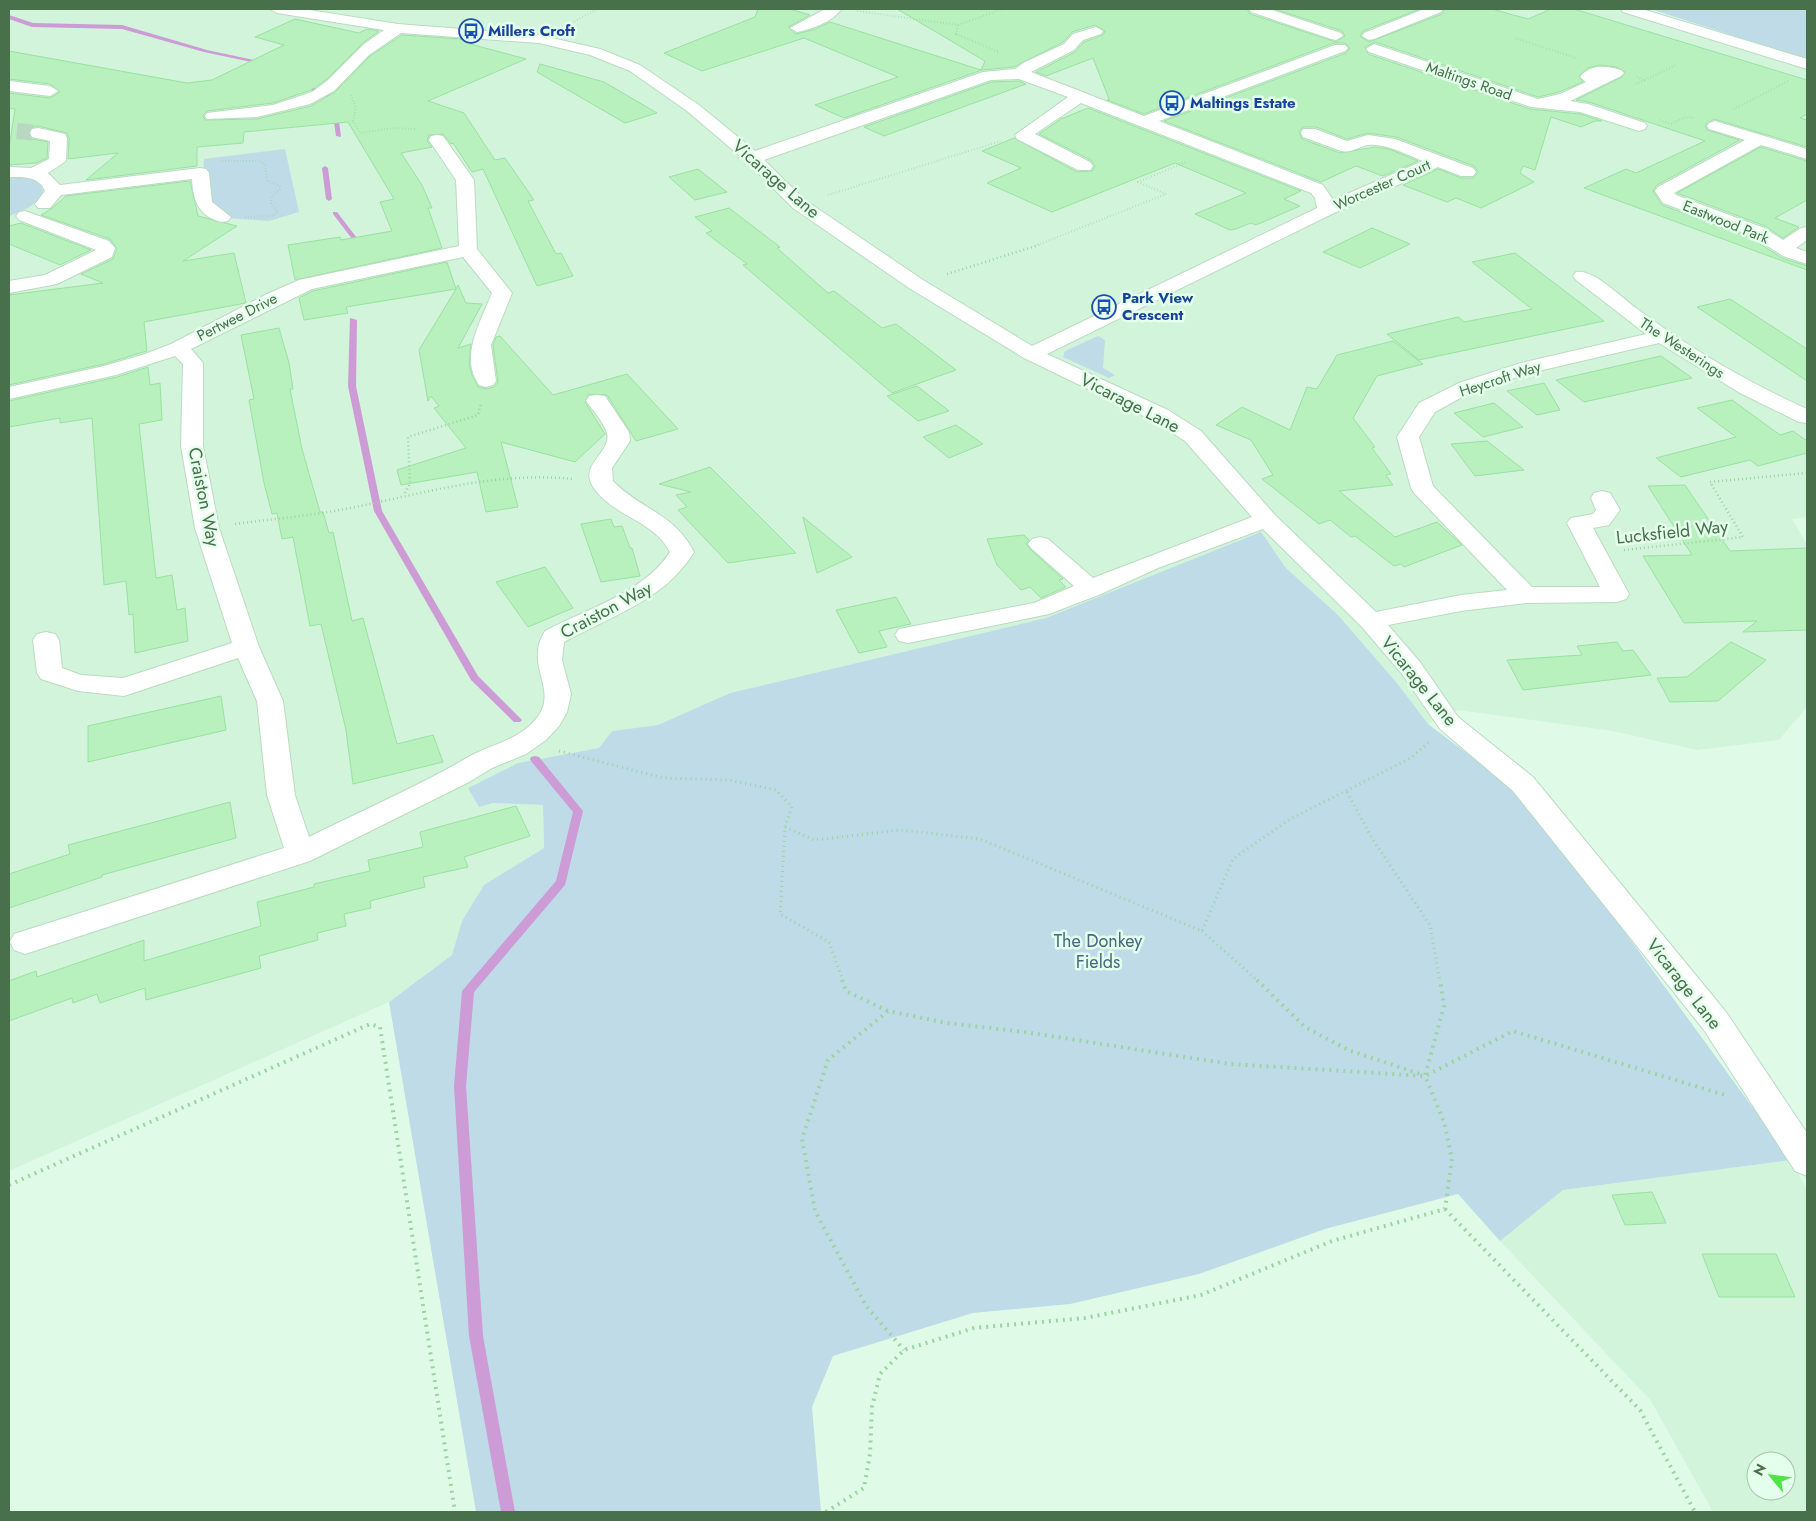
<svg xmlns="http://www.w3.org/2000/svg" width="1816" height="1521" font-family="Jost,sans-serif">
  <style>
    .residential { fill: #d1f4db; fill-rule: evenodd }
    .green { fill: #bfdbe7 }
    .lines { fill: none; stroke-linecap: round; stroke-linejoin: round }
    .stream { fill: #cd9bd5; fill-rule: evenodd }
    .building { fill: #b8f0be; stroke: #99e2a0 }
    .minor-tunnel { stroke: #b9d8c1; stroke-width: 16; stroke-dasharray: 16 8; stroke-linecap: butt }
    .minor-casing { stroke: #badbc0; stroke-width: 2 }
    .path-far3 { stroke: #9bd4a1; stroke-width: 2; stroke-dasharray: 0.5 2.5; stroke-linecap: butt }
    .path-far2 { stroke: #9bd4a1; stroke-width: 2.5; stroke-dasharray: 1 3; stroke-linecap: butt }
    .path-far1 { stroke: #9bd4a1; stroke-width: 3; stroke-dasharray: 1 4; stroke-linecap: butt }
    .path { stroke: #9bd4a1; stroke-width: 4; stroke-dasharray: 2 5; stroke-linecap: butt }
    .minor { fill: #fff; fill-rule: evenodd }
    .labels { text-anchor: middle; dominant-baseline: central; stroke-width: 5; stroke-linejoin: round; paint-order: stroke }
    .far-transit-label { font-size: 15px; font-weight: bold; fill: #164399; stroke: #e5ffed; text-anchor: start }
    .far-street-label { font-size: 15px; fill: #48704b; stroke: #e5ffed }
    .street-label { font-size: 18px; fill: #48704b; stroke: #e5ffed }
    .park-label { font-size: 18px; fill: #466881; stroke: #e5ffed }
  </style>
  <rect width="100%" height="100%" fill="#dffbe8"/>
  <!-- residential -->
  <g class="residential">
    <polygon points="9,9 1619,9 1807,69 1807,517 1792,519 1807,544 1807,707 1779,740 1697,750 1613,731 1458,710 1428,724 1397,683 1338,615 1286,568 1261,533 1046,618 730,693 658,725 612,731 599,748 518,763 468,788 479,807 493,803 543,805 544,849 484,885 462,921 452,955 389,1002 9,1171"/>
    <path d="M 1791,1160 L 1807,1190 L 1807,1512 L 1713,1512 L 1651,1401 L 1500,1241 L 1563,1190 ZM 1756,1461 L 1786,1461 L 1786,1491 L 1756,1491 Z"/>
  </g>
  <!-- green -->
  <g class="green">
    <polygon points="1650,9 1807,9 1807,59"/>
    <polygon points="285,149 299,212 269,221 226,218 202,201 204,159"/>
    <path d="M 9,176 C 22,176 38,177 43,191 C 38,205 23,211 9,216 Z"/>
    <polygon points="1098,336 1105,340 1103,368 1115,375 1109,378 1063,357 1065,351"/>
    <polygon points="1261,532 1286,568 1338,615 1397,683 1428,724 1508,784 1616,920 1791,1160 1563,1190 1500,1241 1458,1194 1325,1229 1199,1274 1070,1304 973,1313 833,1356 812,1407 821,1512 476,1512 389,1002 452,955 462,921 484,885 544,848 543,805 493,803 479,807 468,788 518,763 599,748 612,731 658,725 730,693 1046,618"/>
  </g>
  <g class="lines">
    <!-- stream -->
    <g class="stream">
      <polygon points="9,15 33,23 122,25 207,50 268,63 265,65 204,52 122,29 32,27 9,19"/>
      <polygon points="299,82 303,82 336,98 341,137 336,136 331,100 299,84"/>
      <polygon points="325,166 328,168 332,199 329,201 326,199 322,168"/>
      <polygon points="333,212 337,212 360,242 360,244 356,244 333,214"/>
      <polygon points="350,318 357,320 356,386 382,511 478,676 522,720 520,722 514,722 471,680 374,511 348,386"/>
      <polygon points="535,756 539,757 583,811 565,885 474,992 466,1086 483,1336 515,1512 501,1512 469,1336 454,1086 462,991 556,881 573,812 531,761 530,759 531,757"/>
    </g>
  </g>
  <!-- building -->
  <g class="building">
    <polygon points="758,9 790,9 810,15 788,27 796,34 816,29 830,22 981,70 985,61 897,9 1247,9 1250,14 1336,42 1345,36 1342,31 1274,9 1420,9 1363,31 1360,36 1369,42 1442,14 1445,9 1492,9 1528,19 1551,9 1574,9 1807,80 1807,114 1800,118 1807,120 1807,147 1714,119 1705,125 1707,130 1740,140 1657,185 1653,191 1662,205 1751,238 1782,258 1807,266 1807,270 1584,188 1626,169 1636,173 1705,141 1589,102 1576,100 1622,77 1625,72 1616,67 1599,65 1588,68 1579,76 1583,82 1559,92 1538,97 1375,42 1365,47 1368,54 1530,109 1580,114 1602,121 1595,121 1581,127 1551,117 1535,170 1523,166 1520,173 1534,182 1481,208 1456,198 1447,202 1403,185 1438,169 1461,178 1473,178 1478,172 1474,166 1396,137 1368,133 1347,139 1316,127 1303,127 1299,132 1302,139 1340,153 1375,147 1389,149 1418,161 1383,176 1356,166 1321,182 1164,121 1346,53 1350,48 1345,43 1334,43 1144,114 1107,100 1109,99 1093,58 1046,76 1036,72 1075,52 1084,42 1103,35 1105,31 1095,25 1072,32 1063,42 1014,67 982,70 844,118 815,105 898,77 804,38 702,71 664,53 755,17"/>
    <polygon points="295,19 359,33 367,29 379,31 363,43 327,79 311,90 273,103 207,111 203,115 205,120 257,119 311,106 335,92 370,56 402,35 460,39 473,43 470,44 526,59 428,101 464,113 495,160 505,158 534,200 528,201 556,254 561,253 573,276 537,286 483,169 472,172 453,143 451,144 443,134 429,135 427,141 432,147 401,153 422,185 432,208 428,208 442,248 295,280 288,245 340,237 341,240 392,231 380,202 394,199 348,122 244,132 243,143 197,147 197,166 86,180 118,153 68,159 69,138 67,133 38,126 30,128 28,134 32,139 48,142 47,158 36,163 9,165 9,148 15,109 9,108 9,93 50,98 60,92 50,84 9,79 9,51 187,83 212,80 284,45 255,37"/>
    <polygon points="540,64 604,82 657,113 625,123 537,72"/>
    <polygon points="1019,81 1026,84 884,136 864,127 991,82"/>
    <polygon points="1088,108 1301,191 1284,199 1300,206 1256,225 1251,223 1236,229 1230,230 1195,214 1246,193 1175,163 1052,212 987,183 1021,168 982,151 1014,138 1077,172 1092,171 1095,166 1091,160 1039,134 1061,119"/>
    <polygon points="1761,147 1807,161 1807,200 1775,218 1799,227 1783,238 1765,226 1677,193"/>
    <polygon points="698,169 727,192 695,200 669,177"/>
    <polygon points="190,181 198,216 237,226 183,261 234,253 246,303 144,322 147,351 104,364 9,385 9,295 103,283 81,274 113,259 117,249 110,239 41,215 51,209 66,196"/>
    <polygon points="729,208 780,247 777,248 828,293 834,291 882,328 896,324 956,370 892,393 743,265 747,264 706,233 712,231 695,217"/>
    <polygon points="21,223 91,250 60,265 9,244 9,226"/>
    <polygon points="1372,228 1410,244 1360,268 1323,252"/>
    <polygon points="1515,253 1604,321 1419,360 1387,334 1458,317 1464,322 1532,309 1472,262"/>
    <polygon points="447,262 456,289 458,285 466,303 482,304 458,348 471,344 469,363 472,375 478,387 487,389 494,387 498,382 493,345 496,337 500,336 553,395 627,374 678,429 636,441 607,395 589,394 585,402 605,434 575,462 501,442 518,507 486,512 477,472 401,485 397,470 466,448 434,408 439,406 431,396 428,401 419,350 456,289 346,307 348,313 304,320 299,298 313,291"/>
    <polygon points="1730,299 1807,349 1807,381 1697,307"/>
    <polygon points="279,328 289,363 293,389 290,389 302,449 320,512 323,512 329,533 333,532 352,621 363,618 397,744 433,735 443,762 353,784 346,730 321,624 310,626 293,537 282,539 277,513 272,514 264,483 249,400 254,399 241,335"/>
    <polygon points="1393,341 1423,364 1377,376 1353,418 1375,447 1372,448 1391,474 1386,475 1393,485 1339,491 1395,537 1437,522 1462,545 1404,567 1401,564 1394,566 1355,536 1351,537 1330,520 1319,524 1262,479 1273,475 1251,440 1216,425 1242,407 1290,430 1307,387 1317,389 1337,355"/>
    <polygon points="1661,356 1692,378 1584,402 1556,380"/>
    <polygon points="148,367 150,385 160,383 162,420 139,424 156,578 172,575 177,610 185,608 188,641 135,653 133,614 129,615 126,581 104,585 92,418 60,423 60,418 9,427 9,401 117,377"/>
    <polygon points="1544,383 1560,410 1537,415 1507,391"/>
    <polygon points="917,386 949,411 918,421 887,396"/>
    <polygon points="1732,400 1780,435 1793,431 1807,441 1807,453 1758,466 1750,460 1681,477 1656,458 1736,437 1697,408"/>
    <polygon points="1494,403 1523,427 1483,437 1454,413"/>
    <polygon points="956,425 983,444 949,458 923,437"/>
    <polygon points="1487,441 1524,470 1475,476 1451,444"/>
    <polygon points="710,467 796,553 728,563 678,510 687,507 676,495 691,492 659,484"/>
    <polygon points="1685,485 1730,551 1807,548 1807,630 1743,632 1757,621 1684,623 1643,556 1692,555 1648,486"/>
    <polygon points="803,517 852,557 817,573"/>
    <polygon points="611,519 614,527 622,526 630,548 632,548 640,576 601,582 581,524"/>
    <polygon points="1024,535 1029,540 1026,544 1031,550 1063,579 1059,580 1066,587 1041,598 1030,587 1021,590 997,565 987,539"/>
    <polygon points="545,567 573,608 528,627 496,582"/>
    <polygon points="896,597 911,624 879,631 887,647 859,653 836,610"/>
    <polygon points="1617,642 1623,651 1633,650 1651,675 1523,690 1507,660 1582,655 1577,646"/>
    <polygon points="1731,642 1766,660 1718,701 1670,702 1657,678 1687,677"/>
    <polygon points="221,696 226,730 88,762 88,726"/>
    <polygon points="230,802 236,838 102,875 102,877 9,908 9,874 70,854 68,845"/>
    <polygon points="516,806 530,836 464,857 468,867 423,877 425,887 370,901 371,908 344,914 346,926 317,933 318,940 259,956 261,968 146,1000 145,988 100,1003 97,994 73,1003 72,998 9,1021 9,981 36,971 37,977 144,940 144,961 261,926 257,902 314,887 314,884 370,871 368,860 423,847 420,832"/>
    <polygon points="1652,1192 1666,1223 1625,1225 1612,1195"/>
    <polygon points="1702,1254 1776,1254 1795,1297 1719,1297"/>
  </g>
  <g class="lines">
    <!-- minor-tunnel -->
    <polyline class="minor-tunnel" points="17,131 38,133"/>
    <!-- minor casing -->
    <g class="minor-casing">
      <g id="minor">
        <path d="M 270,9 L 303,9 L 398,24 L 539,35 L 600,49 L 640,65 L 699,105 L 755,151 L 983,72 L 1015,69 L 1025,62 L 1064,44 L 1073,34 L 1096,27 L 1103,31 L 1101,34 L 1083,40 L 1074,50 L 1031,72 L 1144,116 L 1335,45 L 1345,45 L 1348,48 L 1345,51 L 1159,121 L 1323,185 L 1333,200 L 1423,161 C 1407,155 1386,143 1368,145 C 1358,147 1352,153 1341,151 L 1303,137 L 1301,133 L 1303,129 L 1315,129 L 1347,141 L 1368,135 L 1395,139 L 1473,168 L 1476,172 L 1473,176 L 1461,176 L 1438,167 L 1332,214 L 1047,354 L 1168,410 L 1201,431 L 1275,515 L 1376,612 L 1461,595 L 1507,590 L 1414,493 L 1411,488 L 1397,437 L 1419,403 L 1459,383 L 1521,363 L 1646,334 L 1576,280 L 1573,276 L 1576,272 C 1593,268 1622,298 1636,308 C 1689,348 1747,382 1807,409 L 1807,423 L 1799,422 L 1740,393 L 1659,343 L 1534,372 L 1473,391 L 1435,412 L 1419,437 L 1433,486 L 1532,587 L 1600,587 L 1567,523 L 1571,518 L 1593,514 L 1596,510 L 1591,498 L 1594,493 L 1602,491 L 1610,493 L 1620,510 L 1609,525 L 1593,528 L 1629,594 L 1626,599 L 1617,602 L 1526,603 L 1461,611 L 1388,625 L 1420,662 L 1458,717 L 1533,777 L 1726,1012 L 1807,1133 L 1807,1176 L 1795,1171 L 1704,1030 L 1513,791 L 1440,729 L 1402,674 L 1362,627 L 1263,529 L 1158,568 L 1101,594 L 1049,614 L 908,643 L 899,641 L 895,635 L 899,629 L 1034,603 L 1074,586 L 1032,549 L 1028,544 L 1032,539 L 1040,537 L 1048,539 L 1093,578 L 1252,517 L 1185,441 L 1152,420 L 1024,358 L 909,288 L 793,208 L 747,162 L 687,111 L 630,71 L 590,55 L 539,43 L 401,33 L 369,55 L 334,91 L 310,104 L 257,117 L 207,119 L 205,116 L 207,113 L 273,105 L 312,92 L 328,80 L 364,44 L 384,30 L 277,13 ZM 1019,79 L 1068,97 L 1015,135 L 1017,139 L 1078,170 L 1090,170 L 1093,166 L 1090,162 L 1035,134 L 1081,103 L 1311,193 L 1315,198 L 1317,208 L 1032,346 L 923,280 L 805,200 L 764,160 L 991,80 Z"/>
        <path d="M 825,9 L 842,9 C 832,22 812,29 797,32 L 790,28 Z"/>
        <polygon points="1249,9 1269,9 1341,33 1343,36 1336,40 1331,39 1251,12"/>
        <polygon points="1424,9 1443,9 1441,12 1374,39 1369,40 1362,36 1364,33"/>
        <polygon points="1621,9 1642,9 1807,59 1807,69 1623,12"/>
        <path d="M 1374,44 L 1538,99 L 1560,94 L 1586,82 L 1580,77 C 1590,63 1608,66 1621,70 L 1624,73 L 1621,76 L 1570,101 L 1588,104 L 1645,123 L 1647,126 L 1645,129 L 1639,131 L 1580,112 L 1531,107 L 1369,52 L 1366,49 Z"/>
        <polygon points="9,81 50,86 58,91 50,96 9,91"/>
        <polygon points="1715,121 1807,149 1807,159 1761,145 1674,193 1676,195 1764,228 1783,240 1801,228 1807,227 1807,240 1796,248 1807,252 1807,264 1783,256 1752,236 1663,203 1655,191 1658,187 1745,140 1709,129 1707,126 1709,123"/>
        <path d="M 38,128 L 65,134 L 67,138 L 66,161 L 48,173 L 60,185 L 200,168 L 206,169 L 209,173 L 212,202 L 231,217 L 228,221 L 222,222 C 199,217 193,201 192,179 L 61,195 L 50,208 L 38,208 L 35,204 L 45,191 C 39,176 23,177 9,177 L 9,167 L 31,168 L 49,159 L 50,141 L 32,137 L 30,133 L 32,129 Z"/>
        <path d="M 437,135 L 443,136 L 474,180 L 477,249 L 512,293 L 491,345 L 496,381 L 493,385 L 486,387 L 479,385 C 459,357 481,321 492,293 L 463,257 L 312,289 L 191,349 L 203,363 L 203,446 L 219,528 L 259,647 L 283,701 L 295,795 L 309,837 C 355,814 403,793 449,768 C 457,764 464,759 472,755 C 496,743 522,739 539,715 C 557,688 524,664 545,631 C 586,609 644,593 670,552 C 653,519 610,516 592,485 C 580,464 612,452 607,433 C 604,423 593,410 586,401 L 589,396 L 597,395 L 605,396 L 629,432 L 630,441 L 612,468 L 613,481 C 641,510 673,512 694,552 C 665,600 611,616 564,642 L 562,660 L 571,694 L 567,712 L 559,726 L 546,740 L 526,754 L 492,768 L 469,782 L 310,861 L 25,954 L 14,950 L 10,942 L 14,934 L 284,848 L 267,795 L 257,701 L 238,658 L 124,696 L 78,691 L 41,679 L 37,673 L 33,640 L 37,634 L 46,632 L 55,634 L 59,640 L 62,668 L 81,675 L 123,678 L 232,643 L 195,528 L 181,446 L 183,364 L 175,356 L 116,375 L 9,399 L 9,387 L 104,366 L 142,355 L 171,344 L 267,294 L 299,280 L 459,246 L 456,180 L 429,140 L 431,136 Z"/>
        <polygon points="25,211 109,241 115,248 112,257 57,284 9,293 9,281 45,275 96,250 19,220 16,216 19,212"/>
      </g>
    </g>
    <!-- path-far3 -->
    <g class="path-far3">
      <polyline points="857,11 958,25 1003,9"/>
      <polyline points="569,24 598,9"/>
      <polyline points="958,25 956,34 999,52"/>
      <polyline points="1515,38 1576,58"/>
      <polyline points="1645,80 1676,65"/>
      <polyline points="1636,84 1645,80 1637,77"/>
      <polyline points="351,95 356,108 353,121 360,133 394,128 416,129"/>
      <polyline points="1734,109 1788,81"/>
      <polyline points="1660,120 1671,124 1686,117 1694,118"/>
      <polyline points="222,161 258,161 265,164 267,181 280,186 280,190 272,196 271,203 278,212 273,216 245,217"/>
      <polyline points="828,195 1001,141"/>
      <polyline points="1035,246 1166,194 1138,182 1186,162"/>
    </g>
    <!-- path-far2 -->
    <g class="path-far2">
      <polyline points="947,274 1039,245"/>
      <polyline points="405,493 410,484 408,437 478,415 481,403"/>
      <path d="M 235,524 C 272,519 308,516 345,509 C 424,494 492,471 574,479"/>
      <polyline points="1624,550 1743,537 1710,482 1807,473"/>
    </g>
    <!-- path-far1 -->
    <g class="path-far1">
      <polyline points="559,751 663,778 729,780 776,790 792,807 785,827 780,914 829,942 843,981"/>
      <polyline points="1347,792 1373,840 1430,925 1440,981"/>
      <polyline points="785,827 814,840 900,830 980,839 1202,931 1233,859 1290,819 1411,758 1429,742"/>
      <polyline points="1202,931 1258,981"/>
    </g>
    <!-- path -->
    <g class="path">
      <polyline points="842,980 846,991 888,1011 947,1023 1025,1032 1230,1064 1425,1076 1513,1031 1725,1095"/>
      <polyline points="1257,980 1305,1027 1348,1050 1420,1074"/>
      <polyline points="888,1011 828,1060 802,1139 815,1211 866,1306 904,1350"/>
      <polyline points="9,1185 370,1024 380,1027 455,1512"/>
      <polyline points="1445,1209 1640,1410 1695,1512"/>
      <polyline points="826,1512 864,1488 870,1454 872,1407 880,1374 904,1350 974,1328 1085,1318 1201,1295 1332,1241 1445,1209 1452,1159 1444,1122 1425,1076 1444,1006 1440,980"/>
    </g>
    <!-- minor -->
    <use href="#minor" class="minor"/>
  </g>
  <!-- icons -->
  <defs>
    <g id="bus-ring" transform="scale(1.25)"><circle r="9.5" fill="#e5ffed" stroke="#1a4fb4" stroke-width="1.5"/><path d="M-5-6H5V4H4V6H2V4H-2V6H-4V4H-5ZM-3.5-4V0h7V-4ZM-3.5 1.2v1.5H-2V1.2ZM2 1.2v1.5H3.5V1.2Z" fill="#1a4fb4"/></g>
  </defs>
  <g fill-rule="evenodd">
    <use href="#bus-ring" x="471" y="31"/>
    <use href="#bus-ring" x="1172" y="103"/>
    <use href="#bus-ring" x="1104" y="307"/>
  </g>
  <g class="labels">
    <!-- far-transit labels -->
    <g class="far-transit-label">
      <text x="488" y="31">Millers Croft</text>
      <text x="1190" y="103">Maltings Estate</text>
      <text x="1122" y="298">Park View<tspan x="1122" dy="17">Crescent</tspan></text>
    </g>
    <!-- far-street labels -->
    <g class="far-street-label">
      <text transform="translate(1469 81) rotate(19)">Maltings Road</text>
      <text transform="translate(1382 185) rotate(-24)">Worcester Court</text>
      <text transform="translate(1726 222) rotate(22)">Eastwood Park</text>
      <text transform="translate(237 317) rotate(-27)">Pertwee Drive</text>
      <text transform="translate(1682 348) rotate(33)">The Westerings</text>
      <text transform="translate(1500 379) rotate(-18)">Heycroft Way</text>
    </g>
    <!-- street labels -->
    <g class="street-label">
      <text transform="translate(776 179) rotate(41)">Vicarage Lane</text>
      <text transform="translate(1130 403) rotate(27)">Vicarage Lane</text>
      <text transform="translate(204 497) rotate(79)">Craiston Way</text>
      <text transform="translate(1672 532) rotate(-6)">Lucksfield Way</text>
      <text transform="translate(606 610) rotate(-28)">Craiston Way</text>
      <text transform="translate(1419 681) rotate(51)">Vicarage Lane</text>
      <text transform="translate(1684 984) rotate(52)">Vicarage Lane</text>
    </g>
    <!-- park labels -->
    <g class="park-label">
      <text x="1098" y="941">The Donkey<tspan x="1098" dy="21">Fields</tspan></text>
    </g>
  </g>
  <!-- border -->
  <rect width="1816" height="1521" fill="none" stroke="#48704b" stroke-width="20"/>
  <!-- north arrow -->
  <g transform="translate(1771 1476) rotate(299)"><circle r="24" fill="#e5ffed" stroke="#a6c6ac"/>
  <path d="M0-4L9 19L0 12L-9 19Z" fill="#50e247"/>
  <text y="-8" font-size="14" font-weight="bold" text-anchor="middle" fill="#48704b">N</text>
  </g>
</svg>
